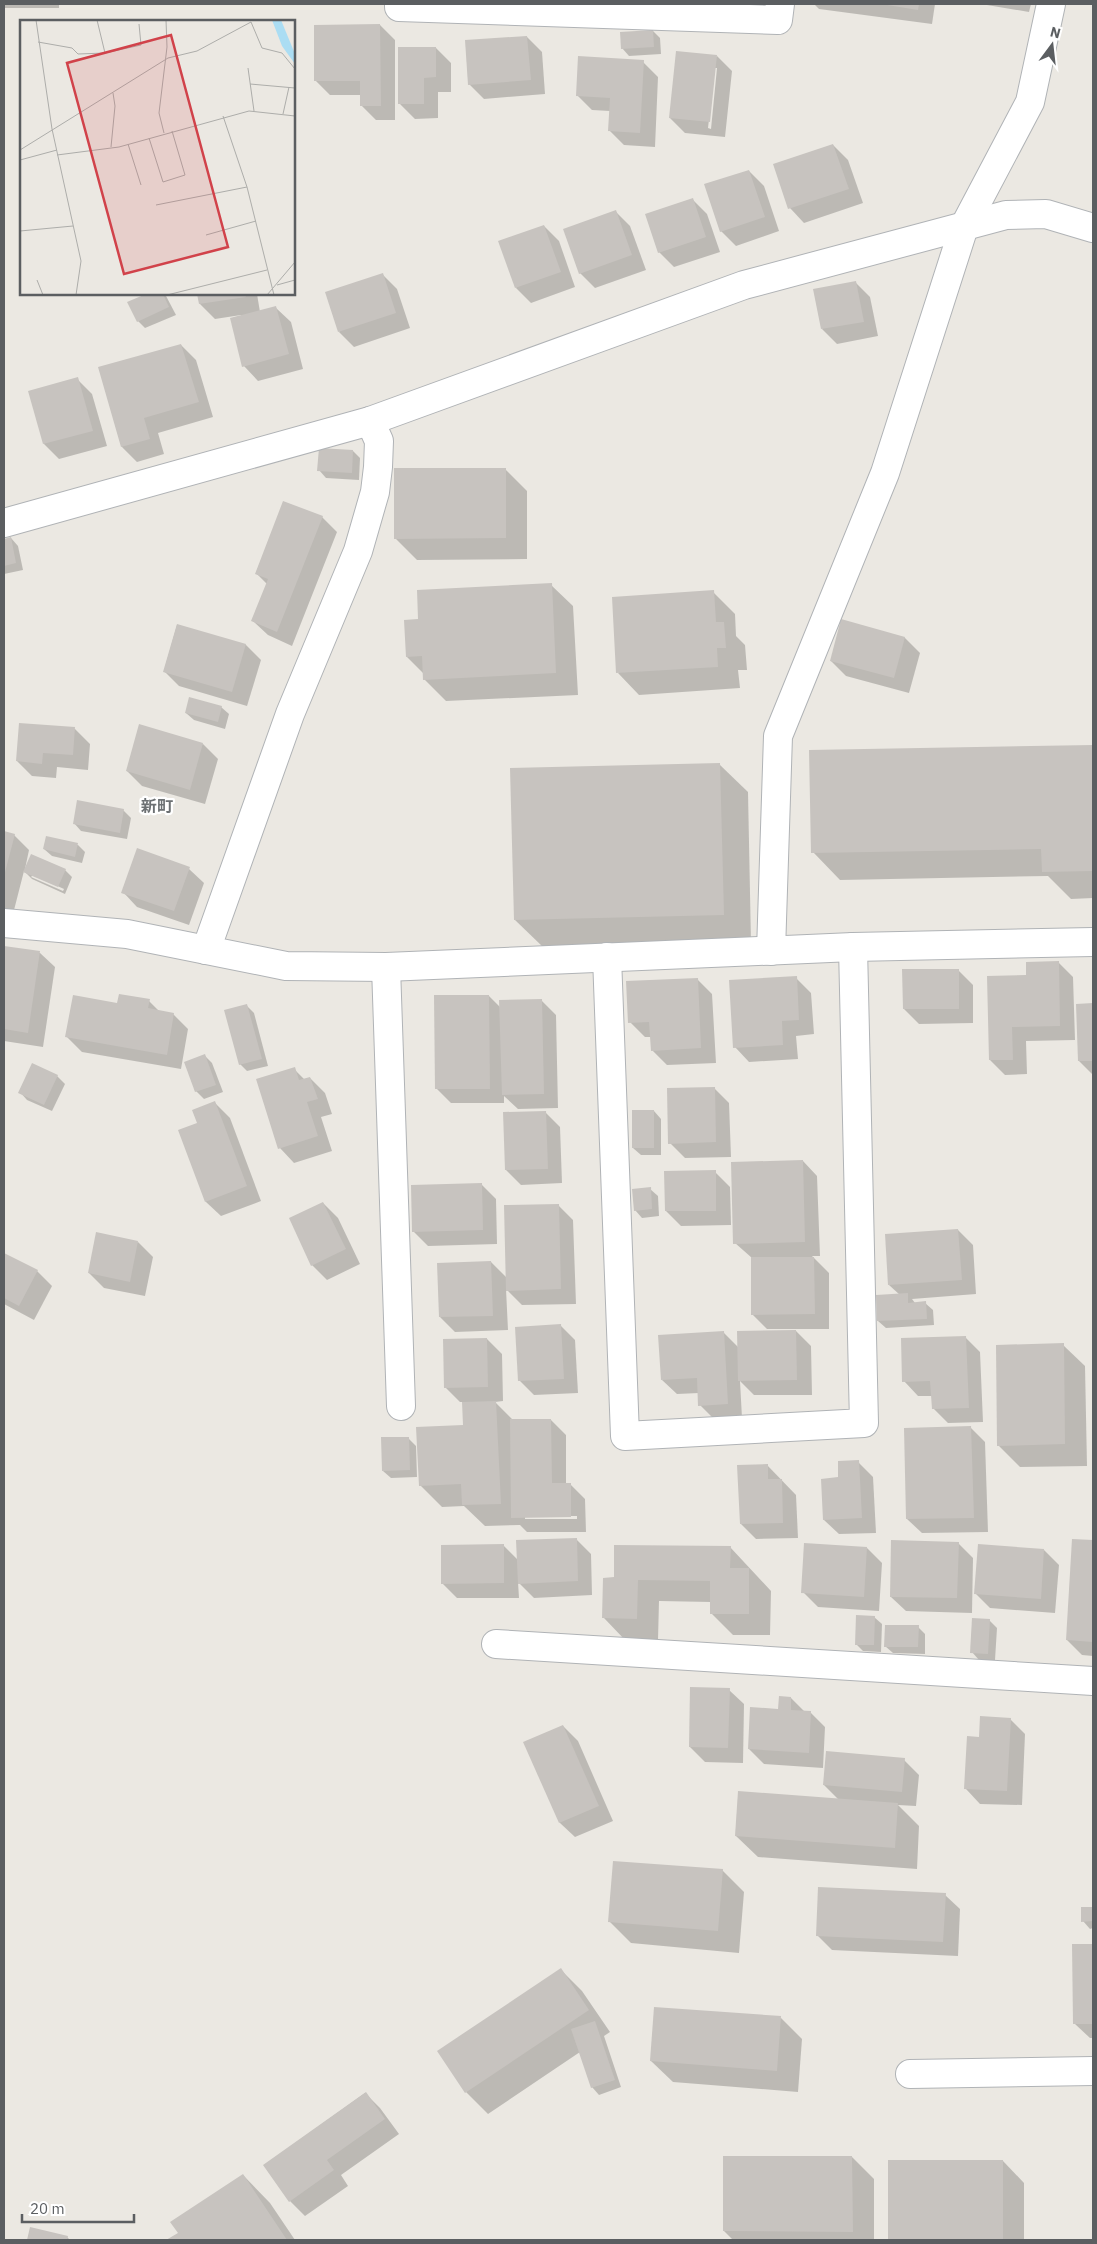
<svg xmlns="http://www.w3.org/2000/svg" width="1097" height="2244" font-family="'IBM Plex Sans','Noto Sans JP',sans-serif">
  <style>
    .shadow { fill: #0003; fill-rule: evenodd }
    .building { fill: #c7c3bf }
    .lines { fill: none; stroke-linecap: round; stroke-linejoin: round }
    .minor-casing { stroke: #b0b3b6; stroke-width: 30 }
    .minor { stroke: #fff; stroke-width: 28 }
    .labels { text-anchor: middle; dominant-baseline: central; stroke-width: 4.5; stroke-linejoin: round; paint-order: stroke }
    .quarter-label { font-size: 16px; font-weight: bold; fill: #6c7073; stroke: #fff }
    .inset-road { fill: none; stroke: #adadaa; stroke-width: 1 }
    .view { fill: #d1424a; fill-opacity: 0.15; stroke: #d1424a; stroke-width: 2.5 }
    .inset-edge { fill: none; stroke: #5b5e61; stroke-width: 2.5 }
  </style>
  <rect width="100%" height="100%" fill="#ebe8e2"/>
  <!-- shadow -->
  <g class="shadow">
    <rect x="4" y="4" width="55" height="4"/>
    <polygon points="699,4 763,4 762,13"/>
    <polygon points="814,4 935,4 932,24 819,9"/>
    <polygon points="981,4 1031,4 1029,12"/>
    <polygon points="380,25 395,40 395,120 376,120 361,105 361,95 330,95 315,80"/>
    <polygon points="653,31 660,38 661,54 629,56 622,48"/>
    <polygon points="527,37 542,52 545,94 484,99 469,84"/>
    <polygon points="436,48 451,63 451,92 438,92 438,118 415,119 400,104"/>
    <path d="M 717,56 L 732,71 L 725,137 L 685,133 L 670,118 ZM 715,68 L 717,68 L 711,129 L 708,128 Z"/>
    <polygon points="643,62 658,77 655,147 624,145 609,130 610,111 592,110 577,95"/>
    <polygon points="833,145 848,160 863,203 804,223 790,208"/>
    <polygon points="749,171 764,186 779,231 736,246 721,231"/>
    <polygon points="692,199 707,214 720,252 674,267 659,252"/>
    <polygon points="615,211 630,226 646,270 595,288 580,273"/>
    <polygon points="544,226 559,241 575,287 531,303 516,288"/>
    <polygon points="382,274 397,289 410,328 354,347 339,332"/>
    <polygon points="855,282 870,297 878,336 837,344 822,329"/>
    <polygon points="149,294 165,294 176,315 145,328 138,321 129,302"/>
    <polygon points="199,294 257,294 260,312 276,308 291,322 303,369 258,381 244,366 241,315 215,319 200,304"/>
    <polygon points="181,345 196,360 213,417 158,433 164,454 137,462 122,447 100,368"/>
    <polygon points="77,379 92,394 107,446 59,459 44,444 30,392"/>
    <polygon points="353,451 360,458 359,480 326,478 319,470"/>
    <polygon points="505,469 527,491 527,559 417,560 395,538"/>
    <polygon points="284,502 322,517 337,532 292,646 268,635 253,621 267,584 256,573"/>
    <polygon points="11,538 18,546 23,570 4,574 4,540"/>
    <polygon points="551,585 573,606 578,695 446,701 424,679 424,674 407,657 419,620"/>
    <polygon points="713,592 735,614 736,636 745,645 747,670 738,670 740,688 639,695 618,673"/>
    <polygon points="842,621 905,638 920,653 909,693 846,676 831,661"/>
    <polygon points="177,625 246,645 261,660 247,706 179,686 164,671"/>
    <polygon points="221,707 229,714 225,729 194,720 186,713"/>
    <polygon points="20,724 75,729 90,744 88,770 57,767 56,778 32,776 17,761"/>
    <polygon points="203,744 218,759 205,804 142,786 127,771"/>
    <polygon points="1093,747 1093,898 1071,899 1048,876 840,880 813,852 810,751"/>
    <polygon points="720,765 748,792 751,943 543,947 515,920"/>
    <polygon points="123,810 131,818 127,839 81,831 74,823"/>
    <path d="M 4,833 L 14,835 L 29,850 L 25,869 L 65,870 L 72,877 L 65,894 L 32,879 L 24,871 L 13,914 L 4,912 ZM 33,875 L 64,889 L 63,891 L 31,877 Z"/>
    <polygon points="78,845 85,852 82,863 52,856 44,849"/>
    <polygon points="189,869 204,883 189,925 137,907 123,892"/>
    <polygon points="4,947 40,953 55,967 43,1047 4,1041"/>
    <polygon points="1058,962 1073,977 1075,1040 1026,1041 1027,1074 1005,1075 990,1060 1028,976"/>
    <polygon points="958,970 973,985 973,1023 919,1024 904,1009"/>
    <polygon points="796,978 811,993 814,1034 796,1036 798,1059 749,1062 735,1047"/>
    <polygon points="697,979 712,994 716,1063 667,1065 652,1050 651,1037 645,1037 630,1022"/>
    <polygon points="489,996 501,1008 541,1000 556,1015 558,1108 518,1109 504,1096 504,1103 451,1103 436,1088"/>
    <polygon points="149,1001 160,1012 173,1014 188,1029 181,1069 82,1052 67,1037 118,1004"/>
    <polygon points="1093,1004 1093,1075 1079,1061 1077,1005"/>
    <polygon points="247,1006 254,1013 268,1066 247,1071 240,1064"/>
    <polygon points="205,1056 212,1063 223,1092 204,1099 196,1091"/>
    <polygon points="294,1069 305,1080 310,1078 325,1093 332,1114 321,1117 332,1151 294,1163 280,1148"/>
    <polygon points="57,1076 65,1084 52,1111 27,1100 20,1092"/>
    <polygon points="714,1088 729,1103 731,1157 685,1158 670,1143"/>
    <polygon points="215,1103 230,1118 261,1201 221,1216 206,1202 199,1124"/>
    <polygon points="654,1111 661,1119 661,1155 641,1155 633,1148"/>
    <polygon points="545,1112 560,1127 562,1183 521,1185 506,1170"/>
    <polygon points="803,1161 817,1176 820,1256 812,1256 829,1273 829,1329 767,1329 752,1314 752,1258 735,1243"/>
    <polygon points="715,1172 730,1187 731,1225 681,1226 666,1211"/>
    <polygon points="481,1184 496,1199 497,1244 428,1246 413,1231"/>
    <polygon points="650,1189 658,1196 659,1216 642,1218 635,1210"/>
    <polygon points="323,1203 338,1218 360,1264 327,1280 312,1265"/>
    <polygon points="558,1205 573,1220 576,1304 522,1305 506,1289 508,1330 455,1332 440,1317 491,1262 507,1278"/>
    <polygon points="958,1230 973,1245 976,1294 912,1299 915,1303 925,1303 933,1310 934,1325 886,1328 878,1321 900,1295 889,1285"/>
    <polygon points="138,1242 153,1257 145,1296 104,1288 89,1273"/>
    <polygon points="4,1254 37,1271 52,1286 34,1320 4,1304"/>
    <polygon points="560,1325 575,1340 578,1393 534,1395 519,1380"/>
    <polygon points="796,1331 811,1346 812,1395 754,1395 740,1381 742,1418 715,1420 700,1405 699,1393 677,1394 662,1380 723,1332 739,1348"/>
    <polygon points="965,1337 980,1352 983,1422 948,1423 933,1408 932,1396 918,1396 904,1381"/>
    <path d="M 487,1339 L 502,1354 L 503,1401 L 495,1402 L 513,1420 L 551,1420 L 566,1435 L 566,1484 L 570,1484 L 585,1499 L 586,1532 L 527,1532 L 520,1525 L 485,1526 L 464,1506 L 442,1507 L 420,1485 L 464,1426 L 464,1402 L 460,1402 L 445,1387 ZM 525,1516 L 577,1516 L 577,1519 L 525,1519 Z"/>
    <polygon points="1063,1345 1085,1366 1087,1466 1020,1467 998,1445"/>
    <polygon points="971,1428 985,1442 988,1532 922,1533 907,1519"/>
    <polygon points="408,1438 416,1446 417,1477 391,1478 383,1471"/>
    <polygon points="858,1462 873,1477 876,1533 839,1534 824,1520 839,1479"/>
    <polygon points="767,1465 796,1495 798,1538 756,1539 741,1524"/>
    <polygon points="576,1539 591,1554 592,1595 534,1598 518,1582 519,1598 457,1598 442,1583 503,1545 518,1560"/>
    <polygon points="1074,1540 1093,1542 1093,1656 1082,1655 1067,1640"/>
    <polygon points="958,1543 973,1558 972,1613 906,1611 891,1597"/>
    <polygon points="730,1547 771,1591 770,1635 733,1635 711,1613 711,1602 659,1601 658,1640 625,1640 604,1618 615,1579"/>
    <polygon points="867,1548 882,1563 879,1611 818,1607 803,1592"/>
    <polygon points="1044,1550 1059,1565 1055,1613 990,1608 975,1593"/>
    <polygon points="874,1617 882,1624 881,1652 863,1651 856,1644"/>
    <polygon points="989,1620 997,1628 995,1660 979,1660 972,1652"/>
    <polygon points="918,1627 925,1634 925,1654 893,1653 885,1646"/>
    <polygon points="729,1690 744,1704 743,1763 705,1762 690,1747"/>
    <polygon points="791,1698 805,1712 811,1713 825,1727 823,1768 764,1764 749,1749"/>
    <polygon points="1010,1719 1025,1734 1022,1805 980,1804 966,1789 980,1738"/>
    <polygon points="563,1726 578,1741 613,1821 575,1837 560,1823"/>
    <polygon points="904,1760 919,1775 916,1806 898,1805 919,1826 917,1869 758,1857 736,1836 839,1800 824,1785"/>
    <polygon points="722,1870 744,1892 739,1953 631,1943 610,1922"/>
    <polygon points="945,1895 960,1909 958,1956 832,1950 817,1935"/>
    <polygon points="1093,1908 1093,1928 1090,1929 1083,1921 1082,1909"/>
    <polygon points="1074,1945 1093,1945 1093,2038 1090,2038 1075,2024"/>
    <polygon points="560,1969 582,1991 610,2032 604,2036 621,2087 599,2095 592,2087 580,2052 488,2114 466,2092"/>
    <polygon points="781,2018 802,2039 798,2092 673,2082 651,2061"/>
    <polygon points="365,2093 380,2108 399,2134 341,2175 348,2186 305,2216 290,2201 265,2165"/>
    <polygon points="852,2157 874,2179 874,2240 733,2240 724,2231"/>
    <polygon points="1003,2161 1024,2183 1024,2240 889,2240"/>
    <polygon points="243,2175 270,2203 295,2240 168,2240 179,2233"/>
    <polygon points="31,2228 67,2237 70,2240 28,2240"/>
  </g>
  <!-- building -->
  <g class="building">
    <polygon points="881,4 919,4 918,10"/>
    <polygon points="380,24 381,106 360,106 360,81 314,81 314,25"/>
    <polygon points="653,30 654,47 621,49 620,32"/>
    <polygon points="527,36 531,80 468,85 465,40"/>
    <polygon points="398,47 436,47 436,77 424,78 424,104 398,104"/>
    <polygon points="676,51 717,55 710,122 669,118"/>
    <polygon points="578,56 644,60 640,133 608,131 610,98 576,96"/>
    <polygon points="833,144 849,189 788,209 773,164"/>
    <polygon points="749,170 765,217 720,232 704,184"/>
    <polygon points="693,198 706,237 658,253 645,214"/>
    <polygon points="616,210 632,255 579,274 563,229"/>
    <polygon points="544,225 561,272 515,288 498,241"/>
    <polygon points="383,273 396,313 338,332 325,292"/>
    <polygon points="856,281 864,322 821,329 813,289"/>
    <polygon points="146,294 163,294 169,307 137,322 127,302"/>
    <polygon points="197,294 245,294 246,297 199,304"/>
    <polygon points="276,306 289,354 242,367 230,318"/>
    <polygon points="181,344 199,402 144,418 150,439 121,447 98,367"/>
    <polygon points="78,377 93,431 43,444 28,391"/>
    <polygon points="319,448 353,450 352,473 317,471"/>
    <polygon points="394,468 506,468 506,538 394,539"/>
    <polygon points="283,501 323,516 277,632 251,621 268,579 255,574"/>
    <polygon points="11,537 16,563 4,566 4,539"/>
    <polygon points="552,583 556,673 423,680 422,656 406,657 404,620 418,619 417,590"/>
    <polygon points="714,590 716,622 724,622 726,648 717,648 718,667 616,673 612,597"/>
    <polygon points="841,619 905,637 894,678 830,661"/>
    <polygon points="177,624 246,644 232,692 163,672"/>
    <polygon points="189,697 222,706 218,722 185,713"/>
    <polygon points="19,723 75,727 73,755 43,753 42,764 16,761"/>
    <polygon points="139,724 203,743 190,790 126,771"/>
    <polygon points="1093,745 1093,871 1042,872 1041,849 811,853 809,750"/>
    <polygon points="720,763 724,915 514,920 510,768"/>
    <polygon points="77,800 124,809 120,833 73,824"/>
    <polygon points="4,831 15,834 4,876"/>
    <polygon points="46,836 78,843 75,857 43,849"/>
    <polygon points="137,848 190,867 174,911 121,893"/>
    <polygon points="31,854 66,869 58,887 23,872"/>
    <polygon points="4,946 40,951 28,1033 4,1029"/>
    <polygon points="1059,961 1060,1026 1012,1027 1013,1060 989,1060 987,976 1026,975 1026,962"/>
    <polygon points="902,969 959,969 959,1009 903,1009"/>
    <polygon points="797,976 799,1020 782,1021 783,1045 733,1048 729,980"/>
    <polygon points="698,978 701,1048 651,1051 649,1022 628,1023 626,981"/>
    <polygon points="119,994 150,999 148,1008 174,1013 167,1055 65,1037 73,995 117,1003"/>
    <polygon points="434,995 489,995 490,1089 435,1089"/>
    <polygon points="542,999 544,1094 502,1095 499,1000"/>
    <polygon points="1093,1003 1093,1061 1078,1061 1076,1004"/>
    <polygon points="247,1004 262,1059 239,1065 224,1010"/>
    <polygon points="205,1054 216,1085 195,1092 184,1062"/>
    <polygon points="32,1063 58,1075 44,1105 18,1093"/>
    <polygon points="295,1067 299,1080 310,1077 318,1099 307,1102 318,1136 278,1149 256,1079"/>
    <polygon points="715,1087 716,1142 668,1144 667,1088"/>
    <polygon points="215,1101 247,1186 205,1202 178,1130 197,1123 192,1110"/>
    <rect x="632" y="1110" width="22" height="38"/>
    <polygon points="546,1111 548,1169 505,1170 503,1112"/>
    <polygon points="803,1160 805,1242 733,1244 731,1162"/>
    <polygon points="716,1170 716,1211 665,1211 664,1171"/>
    <polygon points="482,1183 483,1230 412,1232 411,1185"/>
    <polygon points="651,1187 652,1209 634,1211 632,1189"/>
    <polygon points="323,1202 346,1249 311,1266 289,1218"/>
    <polygon points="559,1204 561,1289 506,1291 504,1205"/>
    <polygon points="958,1229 962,1280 888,1285 885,1234"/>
    <polygon points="96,1232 138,1241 130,1282 88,1273"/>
    <polygon points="4,1253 38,1270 19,1306 4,1298"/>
    <polygon points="751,1257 814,1257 815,1314 751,1315"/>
    <polygon points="491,1261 493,1316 439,1317 437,1263"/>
    <polygon points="908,1293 908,1303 926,1301 927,1319 877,1321 876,1295"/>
    <polygon points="561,1324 564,1379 518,1381 515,1327"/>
    <polygon points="796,1330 797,1380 738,1381 737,1331"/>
    <polygon points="724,1331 728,1404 698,1406 697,1378 661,1380 658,1335"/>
    <polygon points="966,1336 969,1408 932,1409 930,1381 902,1382 901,1338"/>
    <polygon points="487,1338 488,1387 444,1388 443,1339"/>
    <polygon points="1064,1343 1065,1444 997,1446 996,1345"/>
    <polygon points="496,1401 501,1504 462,1505 461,1484 419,1486 416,1427 463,1425 462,1402"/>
    <polygon points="510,1419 551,1419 552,1483 571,1483 571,1517 511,1518"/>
    <polygon points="971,1426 974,1518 906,1519 904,1428"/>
    <polygon points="381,1437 409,1437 410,1470 382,1471"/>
    <polygon points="859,1460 862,1518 823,1520 821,1479 838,1477 838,1461"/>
    <polygon points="768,1464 768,1479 782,1479 783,1523 740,1524 737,1465"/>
    <polygon points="577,1538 578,1581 518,1584 516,1540"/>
    <polygon points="1072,1539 1093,1540 1093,1642 1066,1640"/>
    <polygon points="891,1540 959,1542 957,1598 890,1597"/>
    <polygon points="804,1543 867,1547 864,1597 801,1593"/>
    <polygon points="504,1544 504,1583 441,1584 441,1545"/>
    <polygon points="978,1544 1044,1549 1041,1599 974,1594"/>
    <polygon points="614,1545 731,1546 730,1568 749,1568 749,1614 710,1614 710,1581 638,1580 637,1619 602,1618 603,1578 614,1577"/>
    <polygon points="856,1615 875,1616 874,1645 855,1645"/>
    <polygon points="972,1618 990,1619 988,1654 970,1653"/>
    <polygon points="885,1625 919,1625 918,1647 884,1647"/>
    <polygon points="690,1687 730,1688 728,1748 689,1747"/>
    <polygon points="779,1696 791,1697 791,1710 811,1711 809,1753 748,1749 750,1707 778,1709"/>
    <polygon points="980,1716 1011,1718 1007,1791 964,1789 967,1736 979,1737"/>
    <polygon points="563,1725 599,1806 559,1823 523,1742"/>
    <polygon points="826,1751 905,1758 902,1792 823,1785"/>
    <polygon points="738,1791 898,1803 895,1848 735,1836"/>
    <polygon points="613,1861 723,1869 718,1931 608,1922"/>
    <polygon points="818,1887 946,1893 943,1942 816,1936"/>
    <polygon points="1081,1907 1093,1907 1093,1921 1081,1922"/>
    <polygon points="1072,1944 1093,1944 1093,2024 1073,2024"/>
    <polygon points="561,1968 589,2010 465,2093 437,2051"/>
    <polygon points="654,2007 781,2016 777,2071 650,2061"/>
    <polygon points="595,2021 615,2080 591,2088 571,2029"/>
    <polygon points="366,2092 385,2119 327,2160 334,2170 289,2202 263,2165"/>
    <polygon points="723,2156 852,2156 853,2232 723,2231"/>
    <rect x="888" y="2160" width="115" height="80"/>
    <polygon points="243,2174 287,2240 166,2240 178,2233 170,2222"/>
    <polygon points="30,2227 68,2236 67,2240 27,2240"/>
  </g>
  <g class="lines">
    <!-- minor casing -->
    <g class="minor-casing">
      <g id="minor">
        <polyline points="399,4 399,7 778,20 780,4"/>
        <polyline points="4,523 370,421 744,285 1006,215 1046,214 1093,228"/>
        <polyline points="4,923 127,934 286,966 386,967 853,947 1093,942"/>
        <polyline points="206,950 290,714 358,551 375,492 378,467 379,441 370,421"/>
        <polyline points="771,951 778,736 885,473 964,227 1030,102 1051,4"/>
        <polyline points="607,957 625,1436 864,1423 853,947"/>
        <polyline points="386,967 401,1406"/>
        <polyline points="496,1644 1093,1681"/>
        <polyline points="910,2074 1093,2071"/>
      </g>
    </g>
    <!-- minor -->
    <use href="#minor" class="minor"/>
  </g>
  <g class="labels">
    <!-- quarter labels -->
    <g class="quarter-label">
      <text x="157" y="806">新町</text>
    </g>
  </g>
  <!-- overview -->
  <g transform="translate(20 20)">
    <rect width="275" height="275" fill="#ebe8e2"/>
    <path d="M 252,0 L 261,0 L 275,34 L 275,44 L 262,26 Z" fill="#abddf3"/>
    <path class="inset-road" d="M 16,0 L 32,109 L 61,241 L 56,275M 77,0 L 85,33 L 121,25 L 119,4M 18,22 L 52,28 L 58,34 L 85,33M 228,48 L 234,91M 230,64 L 275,68M 263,94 L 269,67M 203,96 L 227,167 L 254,275M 144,113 L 139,93 L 147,27 L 146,0M 129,118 L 143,162 L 165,155 L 152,111M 108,124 L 121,165M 91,127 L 95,86 L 93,73M 0,130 L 148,38 L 177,31 L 231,2 L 242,28 L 262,33 L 275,49M 37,135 L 99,127 L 229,91 L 275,96M 0,140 L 37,130M 136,185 L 227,167M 0,211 L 53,206M 186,215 L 236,201M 17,260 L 23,275M 257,265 L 275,260M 147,275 L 247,250M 247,275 L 275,242"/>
    <path class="view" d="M 151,15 L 208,227 L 104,254 L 47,43 Z"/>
    <rect width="275" height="275" class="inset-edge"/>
  </g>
  <!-- border -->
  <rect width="1097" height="2244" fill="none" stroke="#5b5e61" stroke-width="10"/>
  <!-- north arrow -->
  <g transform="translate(1052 45) rotate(15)" stroke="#ffffff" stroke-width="4" paint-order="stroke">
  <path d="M0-4L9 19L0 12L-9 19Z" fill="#5b5e61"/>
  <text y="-8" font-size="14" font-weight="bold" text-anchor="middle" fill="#5b5e61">N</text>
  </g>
  <!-- scale -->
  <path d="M22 2214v8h112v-8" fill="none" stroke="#5b5e61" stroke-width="2.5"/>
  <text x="30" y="2214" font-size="15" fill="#5b5e61" stroke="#ffffff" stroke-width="4" paint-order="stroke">20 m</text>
</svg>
